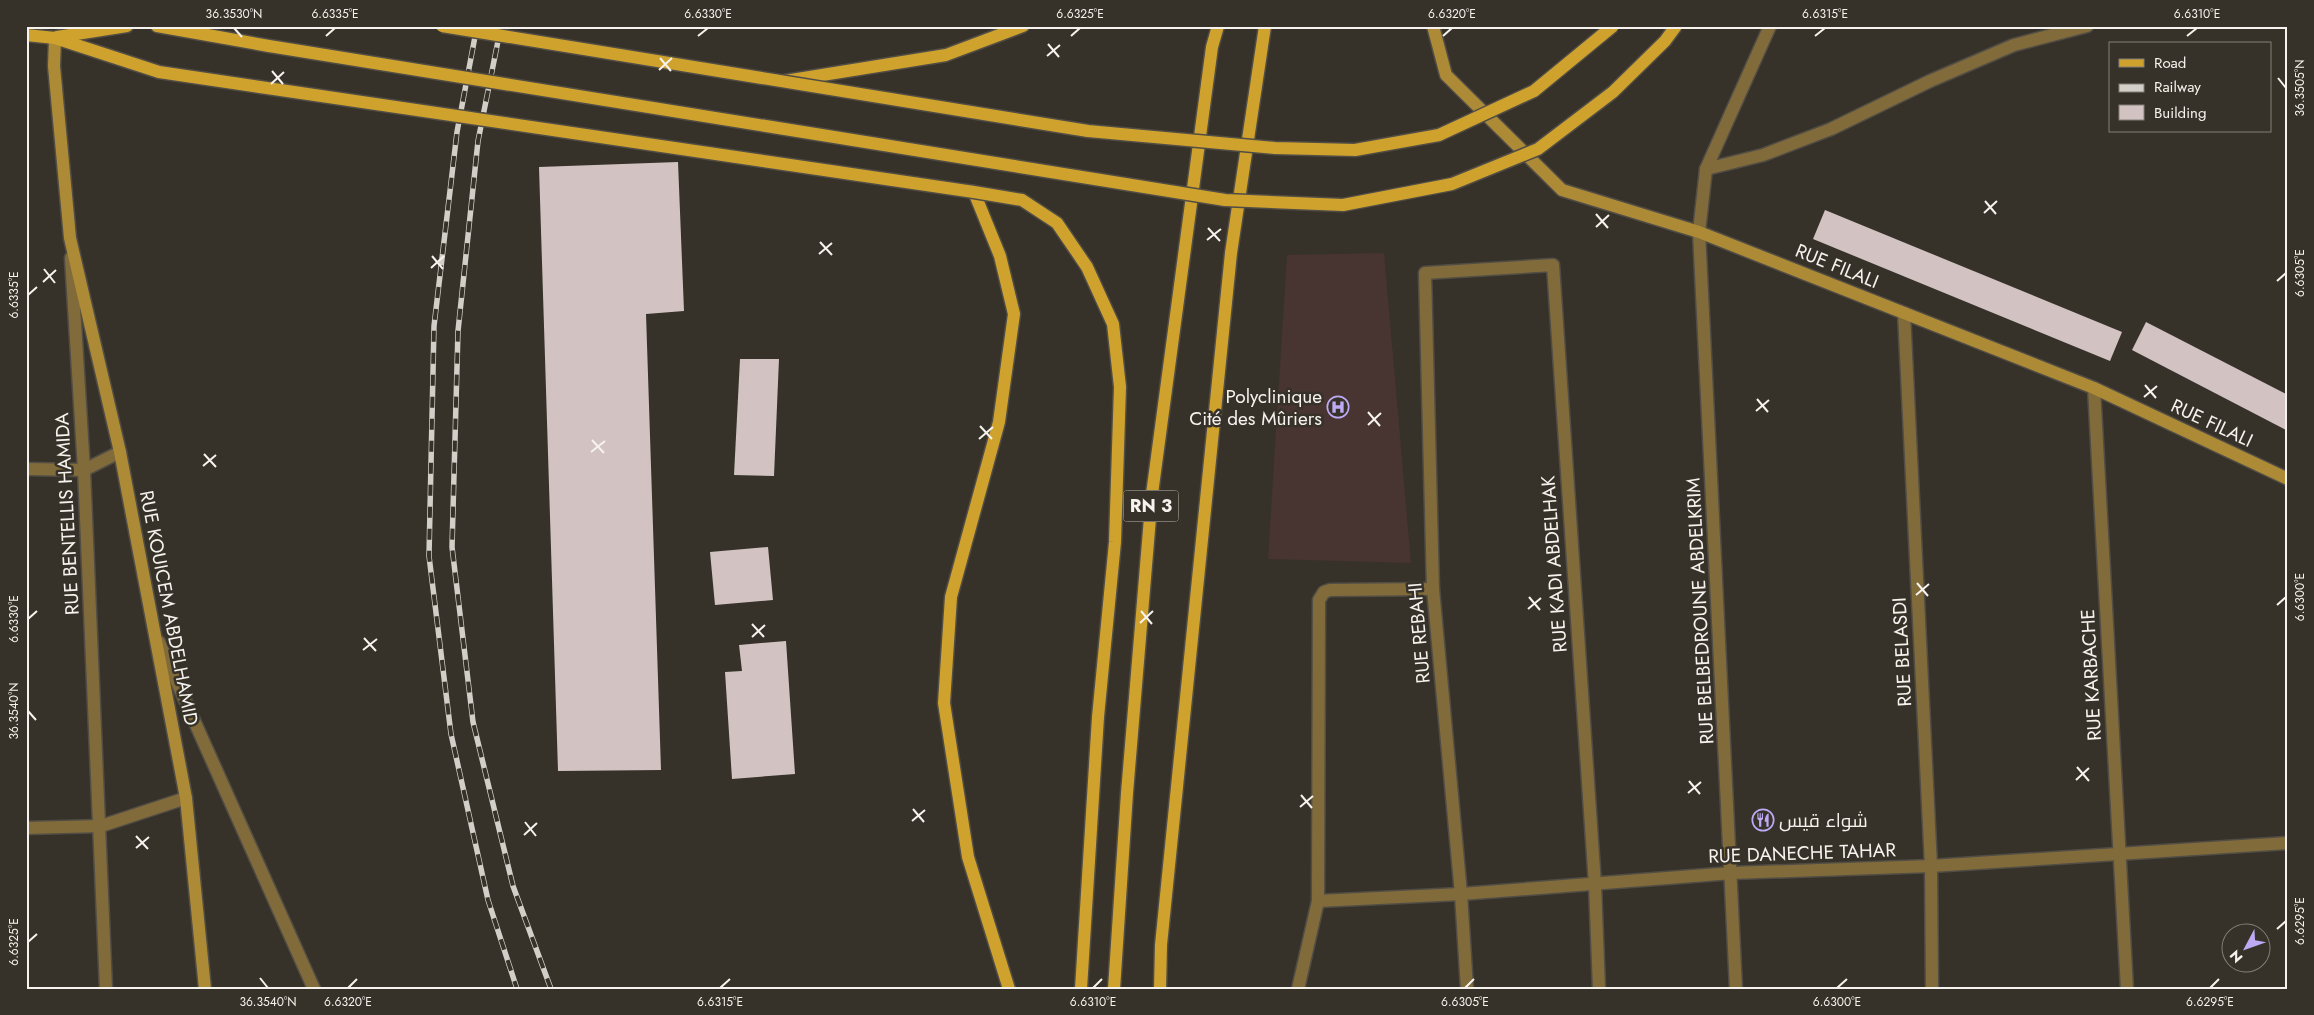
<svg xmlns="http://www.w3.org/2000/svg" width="2314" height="1015" font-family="Jost,Cairo,sans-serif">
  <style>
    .medical { fill: #483431 }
    .building { fill: #d2c3c2 }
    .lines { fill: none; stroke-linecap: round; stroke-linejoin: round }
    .street-casing { stroke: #514d45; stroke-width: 15 }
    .secondary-casing { stroke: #514d45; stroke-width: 15 }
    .primary-casing { stroke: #514d45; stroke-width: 15 }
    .street { stroke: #816b3a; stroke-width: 12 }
    .secondary { stroke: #ad8a36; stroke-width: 12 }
    .primary { stroke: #cfa22d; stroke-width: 12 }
    .rail-casing { stroke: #d2cfc9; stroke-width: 5.5 }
    .rail { stroke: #363229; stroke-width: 4; stroke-dasharray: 11; stroke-linecap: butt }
    .primary-bridge-casing { stroke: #514d45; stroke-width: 15; stroke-linecap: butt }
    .primary-bridge { stroke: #cfa22d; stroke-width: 12 }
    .ticks { fill: none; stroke: #f6f3ee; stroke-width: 2 }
    .labels { text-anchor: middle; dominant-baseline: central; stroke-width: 5; stroke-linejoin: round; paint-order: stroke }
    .shield { fill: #363229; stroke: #bcb9b3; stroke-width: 1 }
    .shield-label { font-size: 18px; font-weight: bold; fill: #f6f3ee }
    .street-label { font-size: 19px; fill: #f6f3ee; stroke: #363229 }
    .poi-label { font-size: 19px; fill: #f6f3ee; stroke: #363229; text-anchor: end }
    .neatline { fill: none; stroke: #f6f3ee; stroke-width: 2 }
    .ticks-label { font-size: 12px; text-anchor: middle; fill: #f6f3ee }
  </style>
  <rect width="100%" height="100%" fill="#363229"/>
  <!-- medical -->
  <polygon class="medical" points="1384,253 1411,563 1268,559 1287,255"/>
  <!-- building -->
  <g class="building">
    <polygon points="678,162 684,311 646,314 661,770 558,771 539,167"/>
    <polygon points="1825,210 2122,332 2110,361 1813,239"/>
    <polygon points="2146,322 2288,395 2288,431 2132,350"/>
    <polygon points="740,359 779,359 774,476 734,475"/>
    <polygon points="768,547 773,600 715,605 710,552"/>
    <polygon points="786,641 795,774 732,779 725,672 742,671 739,645"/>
  </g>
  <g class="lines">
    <!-- street casing -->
    <g class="street-casing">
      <g id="street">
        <polyline points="1706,169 1763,155 1831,129 1930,81 2014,45 2087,26"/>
        <polyline points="71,258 84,470 106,989"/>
        <polyline points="1904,313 1931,866 1932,989"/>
        <polyline points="2094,388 2127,989"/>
        <polyline points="26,469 84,470 120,452"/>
        <polyline points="159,642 314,989"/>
        <polyline points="26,828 101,826 186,798"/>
        <polyline points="1318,901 1461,894 1732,873 1931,866 2288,843"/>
        <polyline points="1298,989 1318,901 1319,600 1324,592 1330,590 1433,589"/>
        <polyline points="1467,989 1461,894 1433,589 1425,273 1553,265 1595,885 1599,989"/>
        <polyline points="1736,989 1699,232 1706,169 1770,26"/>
      </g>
    </g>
    <!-- secondary casing -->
    <g class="secondary-casing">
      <g id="secondary">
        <polyline points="1433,26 1446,75 1562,190 1699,232 2094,388 2288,479"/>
        <polyline points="55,38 54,66 70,238 120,452 186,798 205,989"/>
      </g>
    </g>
    <!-- primary casing -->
    <g class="primary-casing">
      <g id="primary">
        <polyline points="157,26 269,46"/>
        <polyline points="26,35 55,38 159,72 260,87"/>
        <polyline points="57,37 127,26"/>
        <polyline points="785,81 946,55 1023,26"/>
        <polyline points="974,192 1000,256 1014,314 999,422 951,597 944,703 968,857 1009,989"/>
        <polyline points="1081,989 1098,717"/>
        <polyline points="1114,989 1127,793 1152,494 1212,47 1218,26"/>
        <polyline points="1160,989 1161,945 1231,253 1265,26"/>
      </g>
    </g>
    <!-- street -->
    <use href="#street" class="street"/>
    <!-- secondary -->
    <use href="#secondary" class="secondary"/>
    <!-- primary -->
    <use href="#primary" class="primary"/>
    <!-- rail casing -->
    <g class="rail-casing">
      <g id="rail">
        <polyline points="477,26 457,132 434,326 429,556 451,734 488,900 517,989"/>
        <polyline points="501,26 478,141 458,331 452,547 473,722 513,886 551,989"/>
      </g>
    </g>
    <!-- rail -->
    <use href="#rail" class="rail"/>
    <!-- primary-bridge casing -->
    <g class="primary-bridge-casing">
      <g id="primary-bridge">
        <polyline points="442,26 1088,131 1275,148 1355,150 1439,135 1534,91 1613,26"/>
        <polyline points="269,46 1225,200 1343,205 1452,184 1538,149 1613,92 1665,41 1676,26"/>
        <polyline points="260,87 974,192 1022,200 1057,223 1087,267 1113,324 1120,387 1115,542 1098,717"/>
      </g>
    </g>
    <!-- primary-bridge -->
    <use href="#primary-bridge" class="primary-bridge"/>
  </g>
  <!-- ticks -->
  <path class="ticks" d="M 234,28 L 242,37M 326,36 L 335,28M 698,36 L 708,28M 1071,36 L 1080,28M 1443,36 L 1452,28M 1815,36 L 1825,28M 2187,36 L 2197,28M 1048,44 L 1059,57M 1047,56 L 1060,45M 660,58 L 671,71M 659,70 L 672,58M 272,71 L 283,84M 2278,78 L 2286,88M 271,84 L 284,72M 1985,201 L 1996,214M 1984,213 L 1997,201M 1596,214 L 1608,228M 1596,227 L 1609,215M 1208,228 L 1220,241M 1207,240 L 1221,229M 820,242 L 832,255M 819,254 L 832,243M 432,256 L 443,269M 431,268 L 444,256M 44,269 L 55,283M 2277,281 L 2286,273M 43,282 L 56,270M 28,295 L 37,287M 2145,385 L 2156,398M 2144,397 L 2157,386M 1757,399 L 1768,412M 1756,411 L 1769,400M 1368,412 L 1380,426M 1368,425 L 1381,413M 980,426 L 992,439M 979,439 L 993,427M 592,440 L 604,453M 591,452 L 605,441M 204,454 L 216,467M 203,466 L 216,455M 1917,583 L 1928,596M 1916,595 L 1929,584M 1529,597 L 1540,610M 2277,605 L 2286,597M 1528,609 L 1541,598M 1141,611 L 1152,624M 28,619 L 37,611M 1140,623 L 1153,611M 752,624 L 764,637M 752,637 L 765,625M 364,638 L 376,651M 363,650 L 377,639M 28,711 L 36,720M 2077,767 L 2089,781M 2076,780 L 2089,768M 1689,781 L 1700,794M 1688,793 L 1701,782M 1301,795 L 1312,808M 1300,807 L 1313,796M 913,809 L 924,822M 912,821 L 925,810M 525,822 L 536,836M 524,835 L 537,823M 136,836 L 148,849M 136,848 L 149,837M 2277,929 L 2286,921M 28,942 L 37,934M 260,978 L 268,988M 348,988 L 357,979M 720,988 L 730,979M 1093,988 L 1102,979M 1465,988 L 1474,979M 1837,988 L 1847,979M 2210,988 L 2219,979"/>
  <!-- icons -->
  <defs>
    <g id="hospital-ring" transform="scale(1.125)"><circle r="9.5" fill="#363229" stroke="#bea9f4" stroke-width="1.5"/><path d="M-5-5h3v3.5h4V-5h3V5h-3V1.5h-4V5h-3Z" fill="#bea9f4"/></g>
    <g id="restaurant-ring" transform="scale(1.125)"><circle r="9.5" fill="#363229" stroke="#bea9f4" stroke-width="1.5"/><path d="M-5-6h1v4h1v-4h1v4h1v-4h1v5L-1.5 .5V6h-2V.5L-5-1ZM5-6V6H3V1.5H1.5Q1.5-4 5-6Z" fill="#bea9f4"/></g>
  </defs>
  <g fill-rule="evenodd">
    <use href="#hospital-ring" x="1338" y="407"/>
    <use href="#restaurant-ring" x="1763" y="820"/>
  </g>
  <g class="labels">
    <!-- shield labels -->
    <rect class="shield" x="1123.5" y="490.5" width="55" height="31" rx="4"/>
    <g class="shield-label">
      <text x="1151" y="506">RN 3</text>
    </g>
    <!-- street labels -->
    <g class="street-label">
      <text transform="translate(1837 266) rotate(22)">RUE FILALI</text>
      <text transform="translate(2212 423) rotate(25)">RUE FILALI</text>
      <text transform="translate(67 514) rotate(-93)">RUE BENTELLIS HAMIDA</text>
      <text transform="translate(1554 564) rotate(-94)">RUE KADI ABDELHAK</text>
      <text transform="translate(169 608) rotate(79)">RUE KOUICEM ABDELHAMID</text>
      <text transform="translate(1700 611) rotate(-93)">RUE BELBEDROUNE ABDELKRIM</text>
      <text transform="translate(1419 633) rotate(-95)">RUE REBAHI</text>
      <text transform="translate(1902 652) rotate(-93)">RUE BELASDI</text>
      <text transform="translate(2091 675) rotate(-93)">RUE KARBACHE</text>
      <text transform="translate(1802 853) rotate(-2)">RUE DANECHE TAHAR</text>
    </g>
    <!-- poi labels -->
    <g class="poi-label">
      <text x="1322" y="396">Polyclinique<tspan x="1322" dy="22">Cité des Mûriers</tspan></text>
      <text x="1779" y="820" text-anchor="start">شواء قيس</text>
    </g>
  </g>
  <!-- border -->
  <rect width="2314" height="1015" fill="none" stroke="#363229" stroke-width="55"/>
  <!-- legend -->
  <rect x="2109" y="42" width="162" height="90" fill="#363229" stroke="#837f78"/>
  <rect x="2119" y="59" width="25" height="8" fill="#cfa22d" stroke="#837f78"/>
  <text x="2154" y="68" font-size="15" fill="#f6f3ee">Road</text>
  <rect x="2119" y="84" width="25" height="8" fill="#d2cfc9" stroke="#837f78"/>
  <text x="2154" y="92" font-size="15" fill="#f6f3ee">Railway</text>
  <rect x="2119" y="105" width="25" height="15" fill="#d2c3c2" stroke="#837f78"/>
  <text x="2154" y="118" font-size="15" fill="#f6f3ee">Building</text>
  <!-- north arrow -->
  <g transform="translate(2246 948) rotate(229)"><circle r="24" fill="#363229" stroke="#837f78"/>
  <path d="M0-4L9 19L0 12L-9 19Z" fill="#bea9f4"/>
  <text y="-8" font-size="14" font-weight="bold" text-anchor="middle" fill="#f6f3ee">N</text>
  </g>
  <rect x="28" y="28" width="2258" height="960" class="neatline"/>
  <g class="ticks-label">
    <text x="234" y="18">36.3530°N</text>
    <text x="335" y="18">6.6335°E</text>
    <text x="708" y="18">6.6330°E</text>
    <text x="1080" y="18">6.6325°E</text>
    <text x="1452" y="18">6.6320°E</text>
    <text x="1825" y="18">6.6315°E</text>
    <text x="2197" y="18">6.6310°E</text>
    <text transform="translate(2300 88) rotate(-90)" y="4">36.3505°N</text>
    <text transform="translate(2300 273) rotate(-90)" y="4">6.6305°E</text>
    <text transform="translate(14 295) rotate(-90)" y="4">6.6335°E</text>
    <text transform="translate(2300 597) rotate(-90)" y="4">6.6300°E</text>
    <text transform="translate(14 619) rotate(-90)" y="4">6.6330°E</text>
    <text transform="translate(14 711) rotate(-90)" y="4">36.3540°N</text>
    <text transform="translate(2300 921) rotate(-90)" y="4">6.6295°E</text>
    <text transform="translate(14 942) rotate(-90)" y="4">6.6325°E</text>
    <text x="268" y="1006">36.3540°N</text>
    <text x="348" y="1006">6.6320°E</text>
    <text x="720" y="1006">6.6315°E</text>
    <text x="1093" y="1006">6.6310°E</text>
    <text x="1465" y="1006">6.6305°E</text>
    <text x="1837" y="1006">6.6300°E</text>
    <text x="2210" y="1006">6.6295°E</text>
  </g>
</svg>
